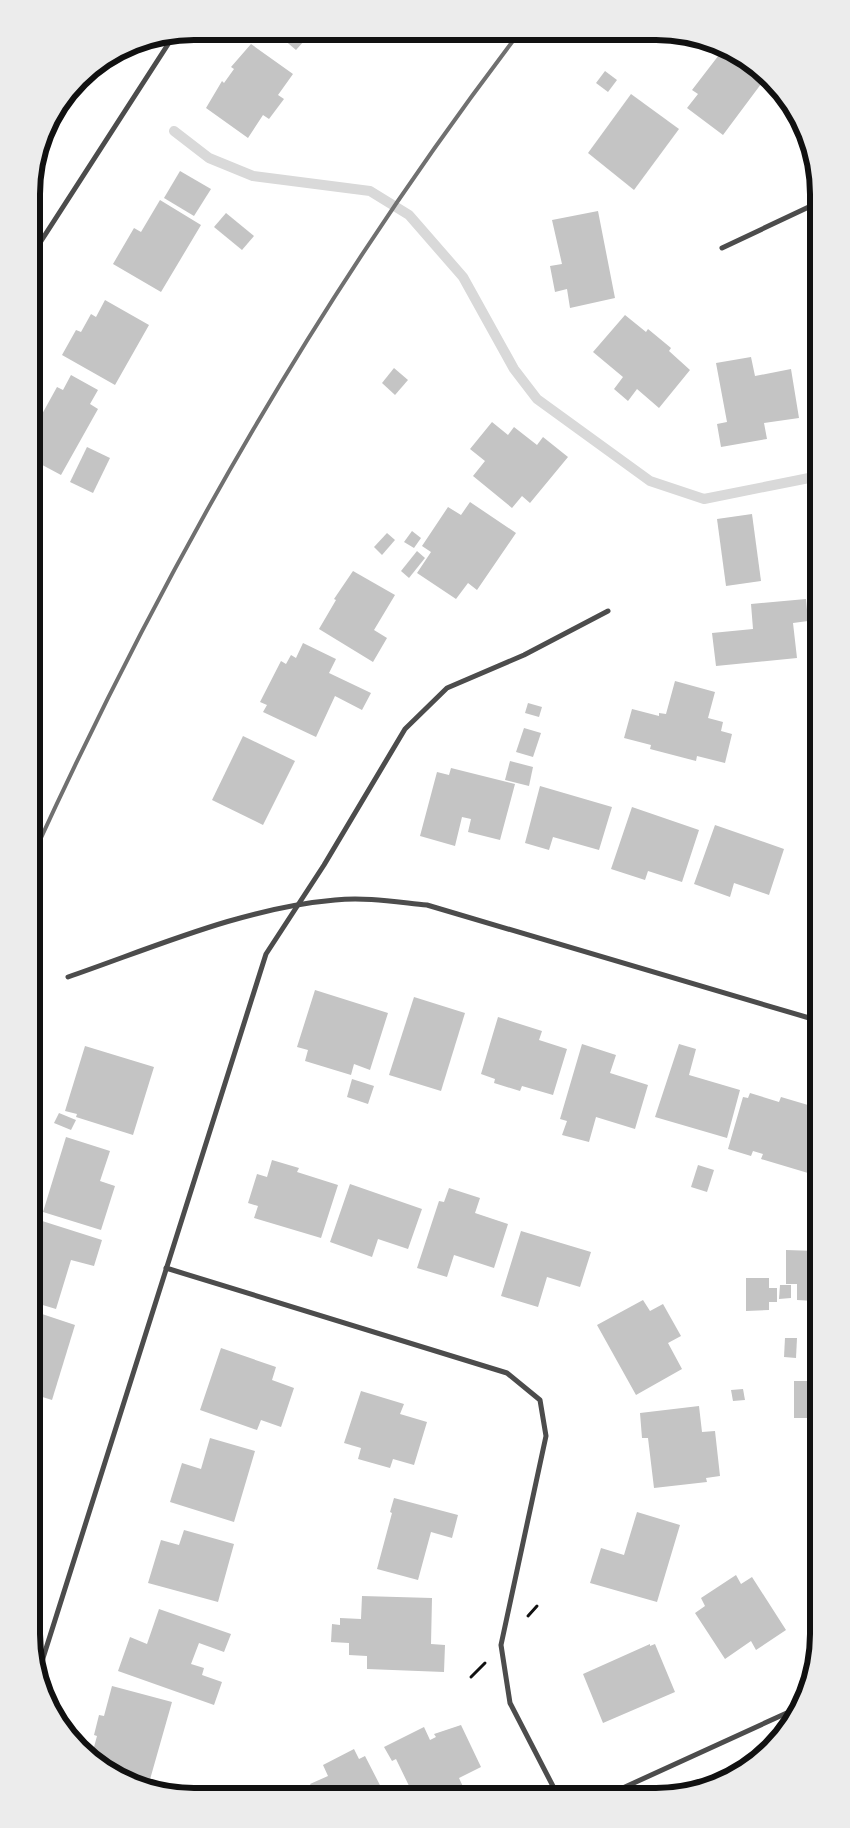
<svg xmlns="http://www.w3.org/2000/svg" width="850" height="1828" font-family="'Fira Sans',sans-serif">
  <style>
    .lines { fill: none; stroke-linecap: round; stroke-linejoin: round }
    .stream { stroke: #d9d9d9; stroke-width: 10 }
    .building { fill: #c4c4c4 }
    .path { stroke: #111; stroke-width: 3 }
    .minor { stroke: #4c4c4c; stroke-width: 5 }
    .rail { stroke: #707070; stroke-width: 4 }
    .rim { fill: none; stroke: #111; stroke-width: 6 }
  </style>
  <rect width="100%" height="100%" fill="#fff"/>
  <g class="lines">
    <!-- stream -->
    <polyline class="stream" points="174,131 209,158 253,176 370,191 409,215 463,277 514,369 537,399 650,481 704,499 814,477"/>
  </g>
  <!-- building -->
  <g class="building">
    <polygon points="275,32 312,32 296,50"/>
    <polygon points="251,44 293,74 278,95 284,99 269,119 263,115 248,138 206,108 222,81 224,83 234,69 231,67"/>
    <polygon points="722,51 756,68 767,76 723,135 687,108 698,94 692,90"/>
    <polygon points="605,71 617,80 608,92 596,83"/>
    <polygon points="631,94 679,129 634,190 588,153"/>
    <polygon points="180,171 211,189 194,216 164,198"/>
    <polygon points="160,200 201,225 161,292 113,264 134,228 141,232"/>
    <polygon points="598,211 615,298 570,308 567,289 555,292 550,266 562,264 552,220"/>
    <polygon points="226,213 254,236 242,250 214,227"/>
    <polygon points="105,300 149,325 115,385 62,355 76,330 81,332 91,314 96,317"/>
    <polygon points="625,315 646,332 648,329 671,348 669,351 690,370 659,408 637,389 628,401 614,389 623,377 593,352"/>
    <polygon points="751,357 755,376 791,369 799,418 764,423 767,439 721,447 717,424 727,422 716,363"/>
    <polygon points="394,368 408,380 395,395 382,383"/>
    <polygon points="71,375 98,390 90,404 98,409 61,475 33,460 32,412 41,416 57,387 63,390"/>
    <polygon points="814,397 814,418 807,400"/>
    <polygon points="492,422 508,435 514,427 537,445 543,437 568,457 530,503 522,496 512,508 473,476 485,461 470,449"/>
    <polygon points="87,447 110,458 93,493 70,482"/>
    <polygon points="33,491 43,496 33,516"/>
    <polygon points="470,502 516,533 477,590 468,583 456,599 417,573 431,552 422,546 448,507 461,515"/>
    <polygon points="752,514 761,581 726,586 717,519"/>
    <polygon points="412,531 421,538 414,548 404,542"/>
    <polygon points="387,533 395,540 382,555 374,547"/>
    <polygon points="417,551 425,558 409,578 401,571"/>
    <polygon points="353,571 395,595 374,630 387,638 373,662 319,629 336,600 334,599"/>
    <polygon points="806,599 808,621 793,623 797,658 716,666 712,633 753,629 751,604"/>
    <polygon points="303,643 336,659 329,673 371,693 362,710 335,696 316,737 263,712 267,705 260,702 281,661 286,664 291,655 296,658"/>
    <polygon points="675,681 715,692 708,718 723,722 721,731 732,734 725,763 697,756 696,761 650,749 651,745 624,738 632,709 659,716 659,713 666,714"/>
    <polygon points="528,703 542,707 539,717 525,713"/>
    <polygon points="524,728 541,733 533,757 516,752"/>
    <polygon points="243,736 295,761 263,825 212,800"/>
    <polygon points="510,761 533,767 529,786 505,780"/>
    <polygon points="451,768 515,784 500,840 468,832 471,819 462,817 455,846 420,836 437,772 449,775"/>
    <polygon points="540,786 612,807 599,850 553,837 549,850 525,843"/>
    <polygon points="632,807 699,830 682,882 648,871 645,880 611,869"/>
    <polygon points="715,825 784,849 769,895 734,883 730,897 694,884"/>
    <polygon points="315,990 388,1013 370,1070 354,1064 351,1075 305,1061 308,1050 297,1047"/>
    <polygon points="414,997 465,1013 441,1091 389,1075"/>
    <polygon points="498,1017 542,1031 539,1040 567,1049 553,1095 522,1086 520,1091 494,1083 495,1079 481,1074"/>
    <polygon points="582,1044 616,1055 610,1073 648,1085 635,1129 596,1117 589,1142 562,1135 567,1121 560,1119"/>
    <polygon points="679,1044 696,1049 689,1075 740,1090 727,1138 655,1117"/>
    <polygon points="85,1046 154,1067 133,1135 76,1117 77,1114 65,1111"/>
    <polygon points="352,1079 374,1086 368,1104 347,1097"/>
    <polygon points="750,1093 779,1102 781,1097 808,1105 807,1111 817,1114 817,1143 808,1173 761,1159 763,1154 753,1151 751,1156 728,1149 743,1097 748,1098"/>
    <polygon points="59,1113 76,1120 71,1130 54,1123"/>
    <polygon points="66,1137 110,1151 100,1181 115,1186 101,1230 43,1212"/>
    <polygon points="272,1160 299,1168 297,1172 338,1185 321,1238 254,1218 258,1206 248,1203 257,1174 267,1177"/>
    <polygon points="698,1165 714,1170 707,1192 691,1187"/>
    <polygon points="350,1184 422,1209 408,1249 378,1239 372,1257 330,1242"/>
    <polygon points="449,1188 480,1198 475,1213 508,1224 494,1268 454,1255 447,1277 417,1268 439,1201 444,1202"/>
    <polygon points="39,1220 102,1240 94,1266 71,1260 56,1309 36,1303 35,1231"/>
    <polygon points="521,1231 591,1252 580,1287 547,1277 538,1307 501,1296"/>
    <polygon points="786,1250 817,1251 817,1328 814,1327 814,1301 797,1300 797,1284 786,1284"/>
    <polygon points="746,1278 769,1278 769,1288 777,1288 777,1302 769,1302 769,1310 746,1311"/>
    <polygon points="780,1285 791,1285 791,1298 779,1299"/>
    <polygon points="643,1300 650,1311 663,1304 681,1336 668,1343 682,1369 636,1395 597,1325"/>
    <polygon points="36,1312 75,1325 52,1400 36,1395"/>
    <polygon points="785,1338 797,1338 796,1358 784,1357"/>
    <polygon points="808,1345 817,1345 818,1418 794,1418 794,1381 807,1381"/>
    <polygon points="221,1348 276,1367 272,1380 294,1388 281,1427 261,1420 257,1430 200,1410"/>
    <polygon points="743,1389 745,1400 733,1401 731,1390"/>
    <polygon points="361,1391 404,1404 400,1414 427,1422 414,1465 393,1459 390,1468 358,1459 361,1448 344,1443"/>
    <polygon points="699,1406 702,1432 715,1431 720,1476 706,1478 707,1482 654,1488 648,1438 642,1438 640,1413"/>
    <polygon points="210,1438 255,1451 234,1522 170,1502 182,1463 201,1469"/>
    <polygon points="394,1498 458,1515 452,1538 431,1532 418,1580 377,1569 392,1513 390,1512"/>
    <polygon points="637,1512 680,1525 657,1602 590,1583 601,1548 624,1555"/>
    <polygon points="184,1530 234,1544 218,1602 148,1583 161,1540 179,1545"/>
    <polygon points="736,1575 741,1584 752,1577 786,1630 756,1650 751,1641 725,1659 695,1613 705,1606 701,1598"/>
    <polygon points="362,1596 432,1598 431,1644 445,1645 444,1672 367,1669 367,1656 349,1655 349,1643 331,1642 332,1624 340,1625 340,1618 361,1619"/>
    <polygon points="159,1609 231,1634 224,1652 199,1643 191,1664 204,1668 202,1675 222,1682 214,1705 118,1671 130,1637 147,1644"/>
    <polygon points="650,1644 650,1646 655,1644 675,1692 603,1723 583,1674"/>
    <polygon points="112,1686 172,1702 149,1783 129,1777 91,1758 97,1736 94,1735 99,1715 104,1716"/>
    <polygon points="461,1725 481,1767 459,1778 465,1791 412,1792 396,1759 392,1761 384,1747 424,1727 430,1740 436,1737 434,1734"/>
    <polygon points="354,1749 359,1759 365,1756 384,1793 315,1793 310,1784 328,1776 323,1765"/>
  </g>
  <g class="lines">
    <!-- path -->
    <g class="path">
      <polyline points="528,1616 537,1606"/>
      <polyline points="471,1677 485,1663"/>
    </g>
    <!-- minor -->
    <g class="minor">
      <polyline points="722,248 813,205"/>
      <polyline points="32,255 174,35"/>
      <path d="M 68,977 C 155,947 243,908 335,900 C 366,897 396,902 427,905 L 816,1020"/>
      <polyline points="166,1268 507,1373 540,1400 546,1436 501,1645 510,1703 556,1792"/>
      <polyline points="37,1677 266,954 324,865 405,729 447,688 524,655 608,611"/>
      <polyline points="614,1792 800,1707"/>
    </g>
    <!-- rail -->
    <path class="rail" d="M 34,853 C 168,560 323,290 519,33"/>
  </g>
  <!-- crop -->
  <path d="M0 0H850V1828H0ZM194 40H656A154 154 0 0 1 810 194V1634A154 154 0 0 1 656 1788H194A154 154 0 0 1 40 1634V194A154 154 0 0 1 194 40Z" fill="#ececec" fill-rule="evenodd"/>
  <path class="rim" d="M194 40H656A154 154 0 0 1 810 194V1634A154 154 0 0 1 656 1788H194A154 154 0 0 1 40 1634V194A154 154 0 0 1 194 40Z"/>
</svg>
